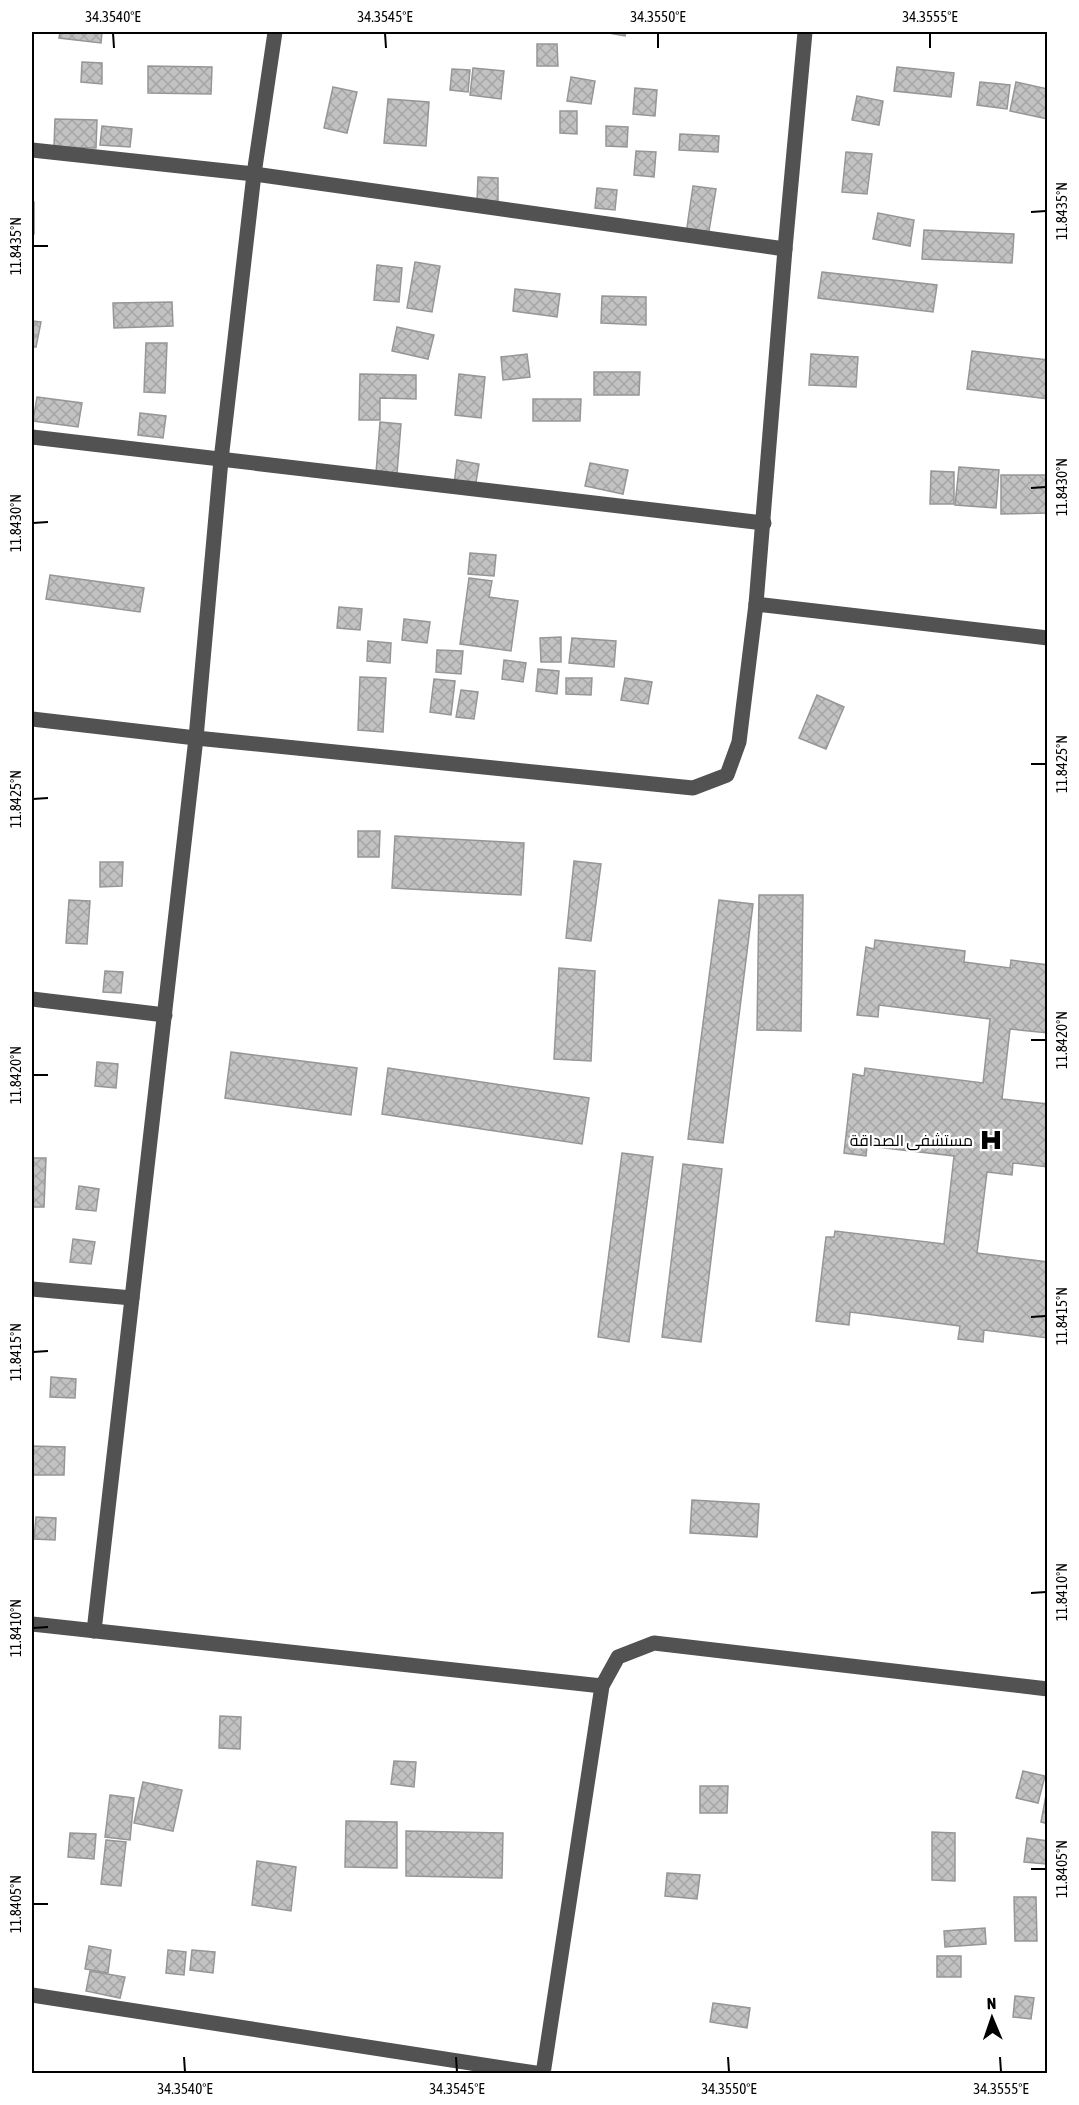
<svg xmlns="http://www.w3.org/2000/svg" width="1079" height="2105" font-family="'Asap Condensed',Cairo,sans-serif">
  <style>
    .building { fill: url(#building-cross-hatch); stroke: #969696; stroke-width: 1.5 }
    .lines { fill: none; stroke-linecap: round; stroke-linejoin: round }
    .minor { stroke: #525252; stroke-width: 15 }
    .ticks { fill: none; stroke: #000; stroke-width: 2 }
    .labels { text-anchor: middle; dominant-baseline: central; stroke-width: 4.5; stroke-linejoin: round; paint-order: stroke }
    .poi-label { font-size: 16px; fill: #000; stroke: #fff; text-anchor: end }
    .neatline { fill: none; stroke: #000; stroke-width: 2 }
    .ticks-label { font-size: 15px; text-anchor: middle; fill: #000 }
  </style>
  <defs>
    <pattern id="building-cross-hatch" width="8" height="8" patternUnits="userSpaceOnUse" patternTransform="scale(1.5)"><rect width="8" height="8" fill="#c2c2c2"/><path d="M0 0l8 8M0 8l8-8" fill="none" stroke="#a5a5a5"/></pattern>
  </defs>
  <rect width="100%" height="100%" fill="#fff"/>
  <!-- building -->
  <g class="building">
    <polygon points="60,32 102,32 101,43 59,38"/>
    <polygon points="603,32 626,32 625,36"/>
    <polygon points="537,44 557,44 558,66 537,66"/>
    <polygon points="82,62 102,63 102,84 81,82"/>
    <polygon points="148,66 212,67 211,94 148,93"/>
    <polygon points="897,67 954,73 951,97 894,91"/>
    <polygon points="473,68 504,71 501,99 470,95"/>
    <polygon points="452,69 470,70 468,92 450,90"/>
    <polygon points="571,77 595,81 591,104 567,101"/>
    <polygon points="980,82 1010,85 1007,109 977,105"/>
    <polygon points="1016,82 1048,89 1048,119 1010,111"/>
    <polygon points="333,87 357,92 347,133 324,128"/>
    <polygon points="635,88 657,90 655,116 633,114"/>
    <polygon points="857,96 883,101 879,125 852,120"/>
    <polygon points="388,99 429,102 426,146 384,143"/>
    <polygon points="560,111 577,111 577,134 560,133"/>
    <polygon points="55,119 97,120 96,148 54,147"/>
    <polygon points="102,126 132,129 130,147 100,145"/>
    <polygon points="606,126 628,127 627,147 606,146"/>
    <polygon points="680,134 719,136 718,152 679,150"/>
    <polygon points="636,151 656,152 654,177 634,175"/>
    <polygon points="846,152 872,154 867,194 842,192"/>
    <polygon points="478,177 498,178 498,203 477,202"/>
    <polygon points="693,186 716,189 708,237 686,234"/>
    <polygon points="597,188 617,190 615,210 595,208"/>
    <rect x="32" y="202" width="2" height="32"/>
    <polygon points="878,213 914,220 910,246 873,239"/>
    <polygon points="924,230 1014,234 1012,263 922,259"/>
    <polygon points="415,262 440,266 432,312 407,308"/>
    <polygon points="377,265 402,268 399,302 374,300"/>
    <polygon points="822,272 937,285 933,312 818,298"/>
    <polygon points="515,289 560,294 557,317 513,311"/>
    <polygon points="602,296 646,297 646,325 601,323"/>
    <polygon points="172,302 173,326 114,328 113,303"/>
    <polygon points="32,321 41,322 36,347 32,347"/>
    <polygon points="397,327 434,335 428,359 392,351"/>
    <polygon points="146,343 167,343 165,393 144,392"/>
    <polygon points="972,351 1048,360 1048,399 967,389"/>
    <polygon points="527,354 530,377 503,380 501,357"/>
    <polygon points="811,354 858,357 856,387 809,385"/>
    <polygon points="594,372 640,372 639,395 594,395"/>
    <polygon points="360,374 416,375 416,399 380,398 380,420 359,420"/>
    <polygon points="459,374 485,377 481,418 455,415"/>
    <polygon points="37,397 82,403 78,427 33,421"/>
    <polygon points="533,399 581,399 580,421 533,421"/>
    <polygon points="140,413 166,416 163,438 138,435"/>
    <polygon points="380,422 401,424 397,474 376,473"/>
    <polygon points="457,460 479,464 475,488 454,485"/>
    <polygon points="590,463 628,470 623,494 585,486"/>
    <polygon points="959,467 999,470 996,508 955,505"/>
    <polygon points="931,471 954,472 954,504 930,504"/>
    <polygon points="1001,475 1048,475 1048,513 1001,514"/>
    <polygon points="470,553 496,555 494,576 468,574"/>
    <polygon points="50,575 144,588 140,612 46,599"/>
    <polygon points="469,578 492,581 489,597 518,601 511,651 460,644"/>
    <polygon points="339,607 362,609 360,630 337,628"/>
    <polygon points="404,619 430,622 427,643 402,640"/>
    <polygon points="561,637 561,662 541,662 540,638"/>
    <polygon points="572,638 616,641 614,667 569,663"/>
    <polygon points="368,641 391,643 390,663 367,661"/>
    <polygon points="437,650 463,651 461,674 436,672"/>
    <polygon points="504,660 526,663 523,682 502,679"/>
    <polygon points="538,669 559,671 557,694 536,691"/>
    <polygon points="360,677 386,678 383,732 358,730"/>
    <polygon points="566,678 592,678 591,695 566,694"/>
    <polygon points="625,678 652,682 648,704 621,700"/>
    <polygon points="434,679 455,681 451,715 430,712"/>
    <polygon points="461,690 478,692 474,719 456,717"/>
    <polygon points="817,695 844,707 826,749 799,738"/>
    <polygon points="358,831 380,831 379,857 358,857"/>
    <polygon points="395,836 524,843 521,895 392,888"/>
    <polygon points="574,861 601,864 591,941 566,938"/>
    <polygon points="100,862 123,862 122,886 100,887"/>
    <polygon points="759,895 803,895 801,1031 757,1030"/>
    <polygon points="69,900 90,901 87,944 66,943"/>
    <polygon points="719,900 753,904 723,1143 688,1139"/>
    <polygon points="875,940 965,951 964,962 1010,968 1011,960 1048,965 1048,1033 1010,1029 1002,1099 1048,1104 1048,1167 1013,1163 1012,1175 987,1172 977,1253 1048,1262 1048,1338 984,1330 983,1342 958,1339 960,1326 850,1312 849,1325 816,1321 826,1237 834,1237 835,1231 944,1244 954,1156 867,1146 866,1156 844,1153 853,1074 864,1076 865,1068 983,1083 990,1019 879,1005 878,1017 857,1015 866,947 874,949"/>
    <polygon points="559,968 595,971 591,1061 554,1059"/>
    <polygon points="105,971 123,972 121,993 103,992"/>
    <polygon points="231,1052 357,1068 351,1115 225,1098"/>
    <polygon points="97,1062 118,1064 116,1088 95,1086"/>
    <polygon points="388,1068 589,1098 582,1144 382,1114"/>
    <polygon points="622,1153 653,1157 629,1342 598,1337"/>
    <polygon points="32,1158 46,1158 44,1207 32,1207"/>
    <polygon points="683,1164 722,1169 701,1342 662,1337"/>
    <polygon points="79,1186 99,1189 96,1211 76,1209"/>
    <polygon points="73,1239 95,1242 91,1264 70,1262"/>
    <polygon points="51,1377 76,1379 75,1398 50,1397"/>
    <polygon points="32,1446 65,1447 64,1475 32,1475"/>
    <polygon points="692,1500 759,1504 757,1537 690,1533"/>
    <polygon points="36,1517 56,1518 55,1540 34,1539"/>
    <polygon points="220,1716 241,1717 240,1749 219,1748"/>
    <polygon points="394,1761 416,1762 414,1787 391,1784"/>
    <polygon points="1023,1771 1045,1776 1038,1803 1016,1798"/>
    <polygon points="143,1782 182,1790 173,1831 134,1823"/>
    <polygon points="700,1786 728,1786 727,1813 700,1813"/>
    <polygon points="110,1795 134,1798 130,1840 105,1837"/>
    <polygon points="1046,1795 1048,1795 1048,1824 1041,1822"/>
    <polygon points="346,1821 397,1822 397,1868 345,1867"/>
    <polygon points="406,1831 503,1833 502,1878 406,1876"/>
    <polygon points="932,1832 955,1833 955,1881 932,1880"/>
    <polygon points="70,1833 96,1834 94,1859 68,1857"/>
    <polygon points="1027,1838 1048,1841 1046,1864 1024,1862"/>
    <polygon points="106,1840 126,1842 121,1886 101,1884"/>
    <polygon points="257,1861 296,1867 291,1911 252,1905"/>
    <polygon points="667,1873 700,1875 697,1899 665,1896"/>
    <polygon points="1014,1897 1036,1897 1037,1941 1015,1941"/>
    <polygon points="985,1928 986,1944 945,1947 944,1931"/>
    <polygon points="89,1946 111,1950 108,1973 85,1969"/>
    <polygon points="168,1950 186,1952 184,1975 166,1973"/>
    <polygon points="192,1950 215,1952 213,1973 190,1970"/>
    <rect x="937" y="1956" width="24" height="21"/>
    <polygon points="90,1971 125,1977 120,1998 86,1991"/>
    <polygon points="1015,1996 1034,1998 1031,2019 1013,2017"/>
    <polygon points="713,2003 750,2008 747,2028 710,2022"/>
  </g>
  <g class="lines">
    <!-- minor -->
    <g class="minor">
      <polyline points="32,150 254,174 785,249"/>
      <polyline points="32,437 764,523"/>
      <polyline points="756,604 785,249 805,32"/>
      <polyline points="32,719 196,738 693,788 727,775 739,742 756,604 1048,638"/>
      <polyline points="32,999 165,1015"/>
      <polyline points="32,1289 132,1298"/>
      <polyline points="32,1624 602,1686"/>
      <polyline points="94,1631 196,738 221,460 254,174 275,32"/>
      <polyline points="32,1995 542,2074"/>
      <polyline points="543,2074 602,1686 618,1657 654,1643 1048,1689"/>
    </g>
  </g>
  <!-- ticks -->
  <path class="ticks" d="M 113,33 L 114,48M 385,33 L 386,48M 658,33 L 658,48M 930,33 L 930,48M 1031,212 L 1046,211M 33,246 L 48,246M 1031,488 L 1046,487M 33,523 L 48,522M 1031,764 L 1046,764M 33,799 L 48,798M 1031,1040 L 1046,1040M 33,1075 L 48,1075M 1031,1317 L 1046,1316M 33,1352 L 48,1351M 1031,1593 L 1046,1592M 33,1628 L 48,1627M 1031,1869 L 1046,1869M 33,1904 L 48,1904M 184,2057 L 185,2072M 456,2057 L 457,2072M 728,2057 L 729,2072M 1000,2057 L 1001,2072"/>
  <!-- icons -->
  <defs>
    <g id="hospital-bare" transform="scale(1.8)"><path d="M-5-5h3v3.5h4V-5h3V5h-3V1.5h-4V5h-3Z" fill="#000" stroke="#fff" stroke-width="2.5" paint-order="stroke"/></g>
  </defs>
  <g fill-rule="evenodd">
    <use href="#hospital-bare" x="991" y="1140"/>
  </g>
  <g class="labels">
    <!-- poi labels -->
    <g class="poi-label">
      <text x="973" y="1140">مستشفى الصداقة</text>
    </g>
  </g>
  <!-- border -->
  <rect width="1079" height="2105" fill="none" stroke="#ffffff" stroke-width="66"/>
  <!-- north arrow -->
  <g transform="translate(992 2018) rotate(358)" stroke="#ffffff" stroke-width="4.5" paint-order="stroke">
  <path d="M0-4.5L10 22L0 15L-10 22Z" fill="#000000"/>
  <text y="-9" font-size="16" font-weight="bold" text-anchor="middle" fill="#000000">N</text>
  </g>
  <rect x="33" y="33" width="1013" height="2039" class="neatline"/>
  <g class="ticks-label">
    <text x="113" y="22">34.3540°E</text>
    <text x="385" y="22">34.3545°E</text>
    <text x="658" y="22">34.3550°E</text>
    <text x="930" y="22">34.3555°E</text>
    <text transform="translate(1062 211) rotate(-90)" y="5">11.8435°N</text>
    <text transform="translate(16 246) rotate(-90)" y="5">11.8435°N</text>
    <text transform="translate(1062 487) rotate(-90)" y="5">11.8430°N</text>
    <text transform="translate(16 523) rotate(-90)" y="5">11.8430°N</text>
    <text transform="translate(1062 764) rotate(-90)" y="5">11.8425°N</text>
    <text transform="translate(16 799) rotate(-90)" y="5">11.8425°N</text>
    <text transform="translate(1062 1040) rotate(-90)" y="5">11.8420°N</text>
    <text transform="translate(16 1075) rotate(-90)" y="5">11.8420°N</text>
    <text transform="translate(1062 1316) rotate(-90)" y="5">11.8415°N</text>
    <text transform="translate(16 1352) rotate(-90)" y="5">11.8415°N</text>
    <text transform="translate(1062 1592) rotate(-90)" y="5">11.8410°N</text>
    <text transform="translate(16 1628) rotate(-90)" y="5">11.8410°N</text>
    <text transform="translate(1062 1869) rotate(-90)" y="5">11.8405°N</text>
    <text transform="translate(16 1904) rotate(-90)" y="5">11.8405°N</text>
    <text x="185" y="2094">34.3540°E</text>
    <text x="457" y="2094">34.3545°E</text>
    <text x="729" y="2094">34.3550°E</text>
    <text x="1001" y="2094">34.3555°E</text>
  </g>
</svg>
